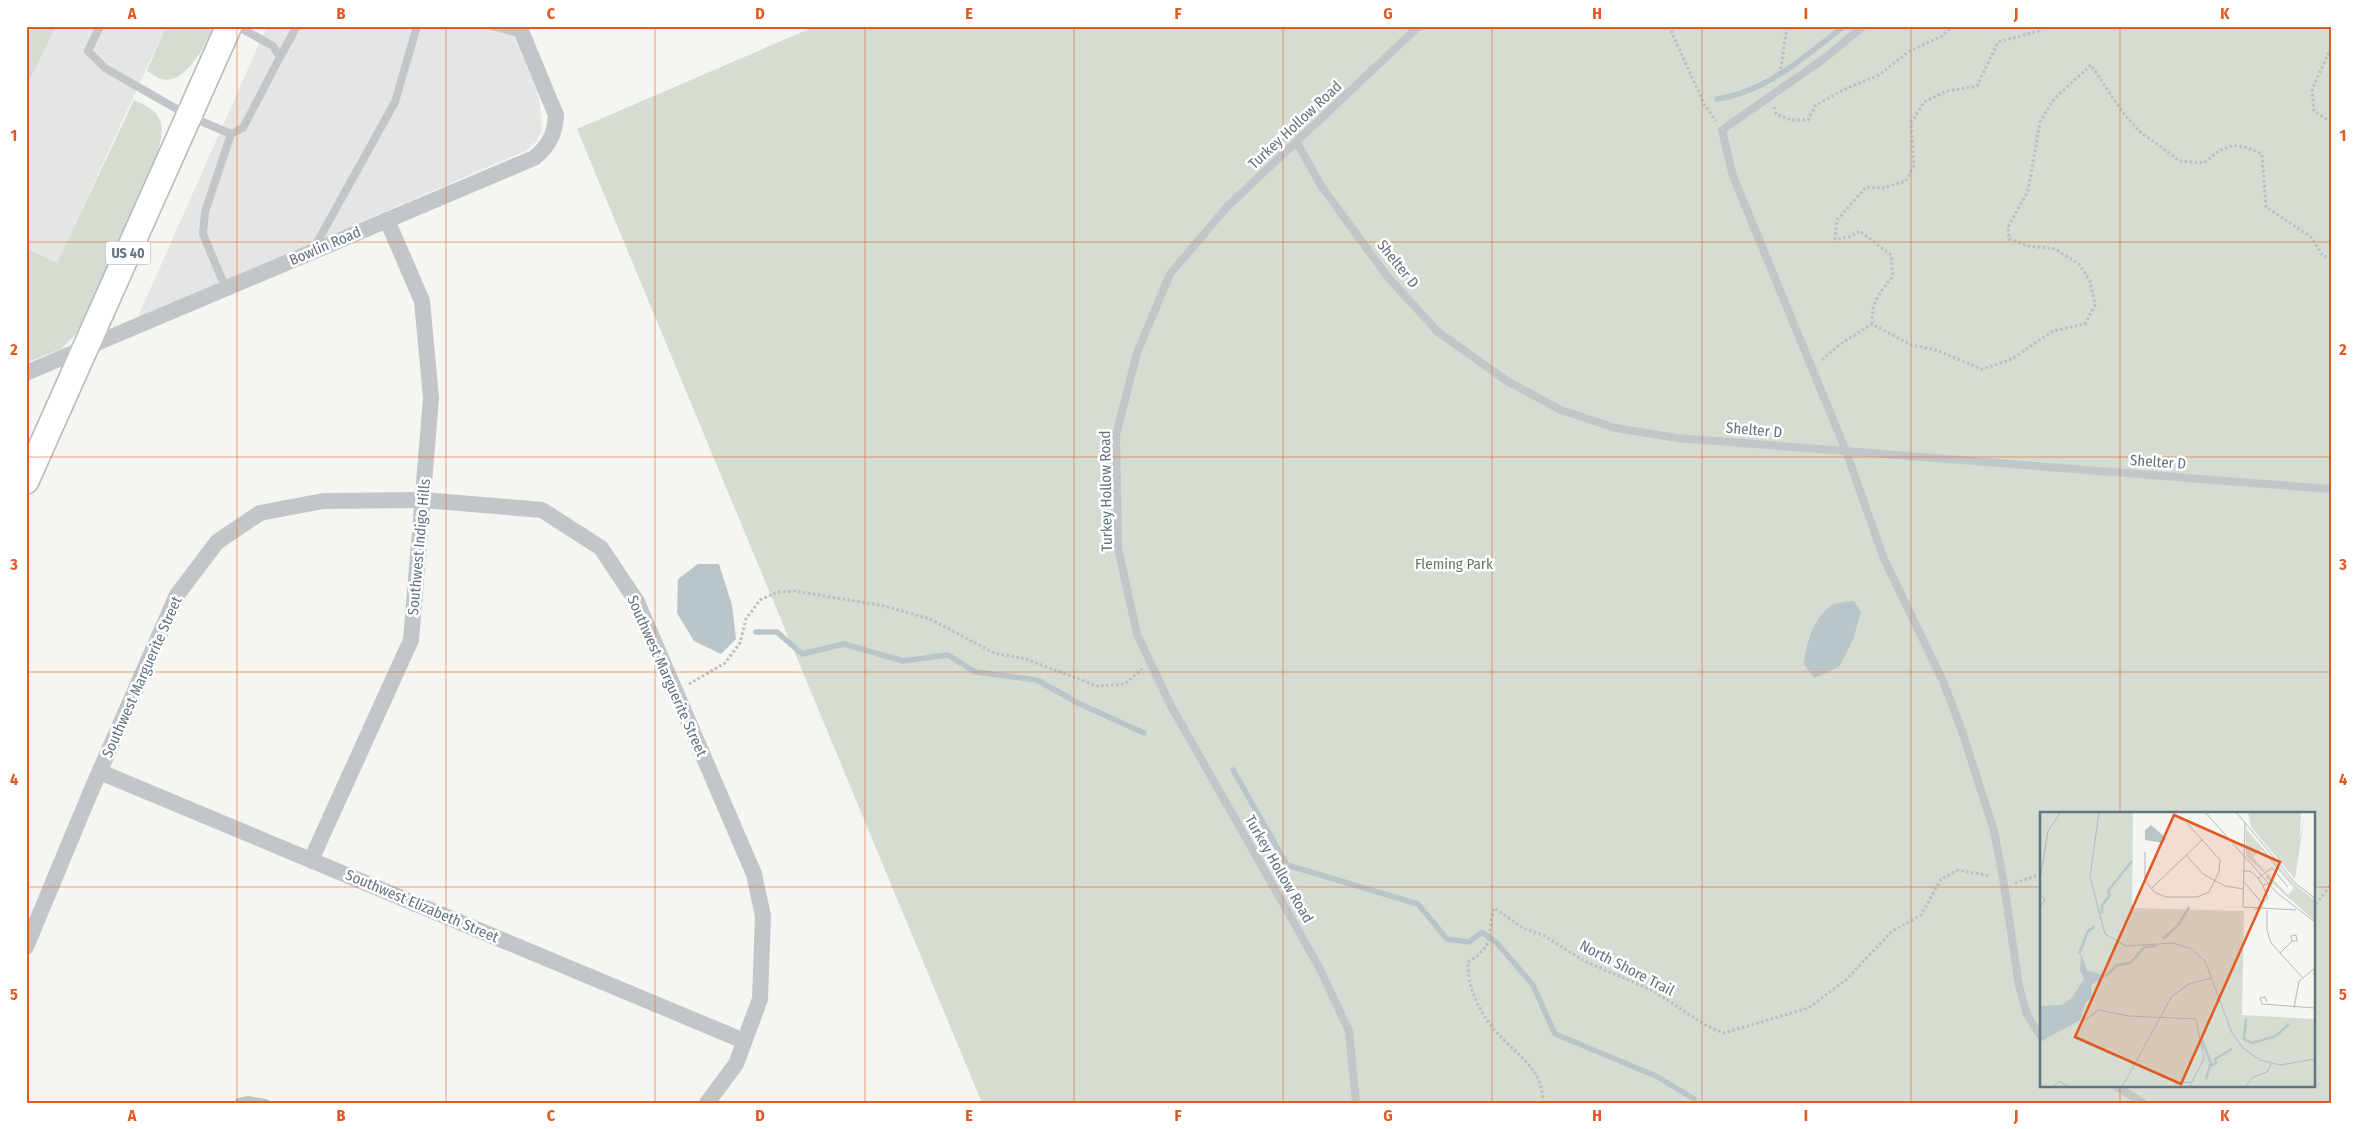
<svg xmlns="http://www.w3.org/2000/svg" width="2357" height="1129" font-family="'Fira Sans Condensed',sans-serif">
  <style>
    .built { fill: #e5e6e4 }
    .green { fill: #d5dcd2; fill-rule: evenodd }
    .water { fill: #bac5c9 }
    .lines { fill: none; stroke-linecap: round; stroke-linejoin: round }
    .stream { stroke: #bac5c9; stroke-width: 5.5 }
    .primary-casing { stroke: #b5b9bd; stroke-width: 28 }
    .path { stroke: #bcbec0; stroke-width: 3; stroke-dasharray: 2.5 2.5; stroke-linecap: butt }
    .lane { stroke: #c2c6c9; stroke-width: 8 }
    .street { stroke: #c2c6c9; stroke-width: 16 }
    .primary { stroke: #fff; stroke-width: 25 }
    .grid { fill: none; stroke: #e45921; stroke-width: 1; stroke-opacity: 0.55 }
    .labels { text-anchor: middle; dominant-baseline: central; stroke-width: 5; stroke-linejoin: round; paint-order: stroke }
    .shield { fill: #fff; stroke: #929da8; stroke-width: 1 }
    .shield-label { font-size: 14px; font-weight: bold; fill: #637382 }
    .street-label { font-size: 15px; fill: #637382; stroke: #fff }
    .park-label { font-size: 15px; fill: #667962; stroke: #fff }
    .inset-river { fill: none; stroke: #bac5c9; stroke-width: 2.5 }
    .inset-road { fill: none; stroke: #b2b9be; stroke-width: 1 }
    .view { fill: #e45921; fill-opacity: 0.15; stroke: #e45921; stroke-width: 2.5 }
    .inset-edge { fill: none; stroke: #637382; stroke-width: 2.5 }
    .neatline { fill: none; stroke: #e45921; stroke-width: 2 }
    .grid-label { font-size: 16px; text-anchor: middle; font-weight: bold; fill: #e45921 }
  </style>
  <rect width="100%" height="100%" fill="#f5f5f1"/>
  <!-- built -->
  <g class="built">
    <polygon points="56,26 166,26 57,263 26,248 26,88"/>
    <polygon points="267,26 509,26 536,88 540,105 542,130 536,142 525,151 137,319"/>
  </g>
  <!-- green -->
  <g class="green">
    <polygon points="28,26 56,26 26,88 26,30"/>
    <path d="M 166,26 L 215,26 C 206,43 186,86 161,79 C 157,78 151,73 147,71 Z"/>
    <path d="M 816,26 L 2331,26 L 2331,1103 L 982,1103 L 577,129 ZM 2041,813 L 2313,813 L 2313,1085 L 2041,1085 Z"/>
    <path d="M 134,100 C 164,113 165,122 158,153 L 80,330 L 61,349 L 26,363 L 26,248 L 57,263 Z"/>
  </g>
  <!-- water -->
  <g class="water">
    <polygon points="698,564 719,564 732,605 736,639 721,654 694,641 677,613 678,579"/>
    <path d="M 1854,601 L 1861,612 L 1853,640 L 1839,667 L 1814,678 L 1804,664 C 1806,643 1814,615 1834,604 C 1839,602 1848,602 1854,601 Z"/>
    <polygon points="248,1096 266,1099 275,1103 233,1103 237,1098"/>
  </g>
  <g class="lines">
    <!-- stream -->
    <g class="stream">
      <path d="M 1717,99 C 1766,92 1806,56 1844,26"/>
      <polyline points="756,632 777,632 802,654 844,644 903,661 948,655 975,672 1037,680 1080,704 1144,733"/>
      <polyline points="1233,770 1287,865 1418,904 1447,939 1469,942 1482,932 1497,943 1533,985 1555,1034 1656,1076 1694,1099"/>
    </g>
    <!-- primary casing -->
    <g class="primary-casing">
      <polyline id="primary" points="26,481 229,26"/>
    </g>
    <!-- path -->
    <g class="path">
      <polyline points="1669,26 1704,104 1716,121"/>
      <polyline points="2331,48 2312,89 2314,111 2331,122"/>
      <polyline points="1780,74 1787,26"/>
      <polyline points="1774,107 1776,114 1791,120 1808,120 1816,105 1845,89 1879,75 1908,52 1942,36 1952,26"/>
      <path d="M 1872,324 C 1871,303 1880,292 1893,276 L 1891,255 L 1860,231 L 1849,237 L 1835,239 L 1837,220 L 1866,187 L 1883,188 L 1906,181 L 1914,165 L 1911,123 L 1924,102 L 1947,91 L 1977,86 L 1998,42 L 2039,31 L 2044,26"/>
      <path d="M 1822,360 L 1839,345 L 1872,324 L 1911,345 L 1933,349 L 1982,369 L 2010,360 L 2053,331 L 2085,324 L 2095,305 L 2090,281 L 2079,264 L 2055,249 L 2029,246 L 2009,239 L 2008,227 L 2028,191 L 2040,122 L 2054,99 L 2091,65 L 2121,110 L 2139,131 L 2180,161 L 2204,163 C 2227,143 2235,141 2262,154 L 2266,207 L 2311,237 L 2323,256 L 2331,258"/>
      <polyline points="689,684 725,663 740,643 746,619 760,600 777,592 795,591 884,606 930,619 994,653 1026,659 1097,686 1125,684 1142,669"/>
      <polyline points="2015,883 2041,874"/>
      <polyline points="2313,908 2331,885"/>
      <path d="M 1543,1103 C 1542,1071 1524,1060 1504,1040 C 1483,1020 1467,990 1468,962 C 1497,945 1486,934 1494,908 L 1523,928 L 1545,936 L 1584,961 L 1654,991 L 1705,1025 L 1724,1033 L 1808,1008 L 1846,980 L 1891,932 L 1921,915 L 1941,879 L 1958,870 L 1990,876"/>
    </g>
    <!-- lane -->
    <g class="lane">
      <polyline points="100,26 88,51 105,68 189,116 231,134 243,128 280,57 273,46 237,26"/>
      <polyline points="492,26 521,34"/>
      <polyline points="1863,26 1825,58 1722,130 1733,176 1846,451 1884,559 1943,681 1962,731 1994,831 2003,878 2019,986 2027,1015 2041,1036"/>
      <polyline points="280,57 297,26"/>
      <polyline points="1297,143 1322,187 1387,276 1438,332 1507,381 1561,410 1615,428 1678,438 2331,489"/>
      <polyline points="314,248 395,102 417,26"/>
      <polyline points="226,289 203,234 205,212 231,134"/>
      <polyline points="2114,1085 2143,1103"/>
      <polyline points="1356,1103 1349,1031 1319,967 1170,704 1137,634 1118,548 1116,435 1137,353 1170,274 1226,208 1419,26"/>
    </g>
    <!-- street -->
    <g class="street">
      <path d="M 26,373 L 534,158 C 549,146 555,134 556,115 L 519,26"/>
      <polyline points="100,772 744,1041"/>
      <polyline points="311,860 411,640 431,398 422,301 387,220"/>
      <polyline points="26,947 91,791 177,595 217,542 260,513 323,501 423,500 542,510 601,548 637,602 754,874 763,916 760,999 736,1064 707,1103"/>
    </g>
    <!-- primary -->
    <use href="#primary" class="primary"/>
  </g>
  <!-- grid -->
  <path class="grid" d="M 237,26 L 237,1103M 446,26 L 446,1103M 655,26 L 655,1103M 865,26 L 865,1103M 1074,26 L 1074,1103M 1283,26 L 1283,1103M 1492,26 L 1492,1103M 1702,26 L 1702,1103M 1911,26 L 1911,1103M 2120,26 L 2120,813M 26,242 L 2331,242M 26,457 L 2331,457M 26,672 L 2331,672M 26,887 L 2041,887M 2313,887 L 2331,887M 2120,1085 L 2120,1103"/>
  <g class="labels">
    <!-- shield labels -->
    <rect class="shield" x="105.5" y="241.5" width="45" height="23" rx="4"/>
    <g class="shield-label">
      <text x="128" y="253">US 40</text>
    </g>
    <!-- street labels -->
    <g class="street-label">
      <text transform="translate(1295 125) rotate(-43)">Turkey Hollow Road</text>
      <text transform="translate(325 246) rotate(-23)">Bowlin Road</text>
      <text transform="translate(1398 264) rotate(51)">Shelter D</text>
      <text transform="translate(1754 430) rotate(5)">Shelter D</text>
      <text transform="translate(2158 462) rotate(4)">Shelter D</text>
      <text transform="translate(1106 491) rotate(-91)">Turkey Hollow Road</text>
      <text transform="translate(419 547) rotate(-85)">Southwest Indigo Hills</text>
      <text transform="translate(667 676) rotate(66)">Southwest Marguerite Street</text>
      <text transform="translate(142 677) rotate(-66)">Southwest Marguerite Street</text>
      <text transform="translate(1279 869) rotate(60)">Turkey Hollow Road</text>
      <text transform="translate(422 906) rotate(23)">Southwest Elizabeth Street</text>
      <text transform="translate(1627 968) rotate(27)">North Shore Trail</text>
    </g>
    <!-- park labels -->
    <g class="park-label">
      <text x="1454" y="564">Fleming Park</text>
    </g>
  </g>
  <!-- overview -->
  <g transform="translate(2040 812)">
    <rect width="275" height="275" fill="#f5f5f1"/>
    <path d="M 0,0 L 93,0 L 92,96 L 204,99 L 202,203 L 275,207 L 275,275 L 0,275 ZM 208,0 L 261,0 L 260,27 L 265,0 L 255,67 L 211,15 ZM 206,17 L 257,75 L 275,88 L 275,109 L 226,66 L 227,61 L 248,83 L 254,76 L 221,38 L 213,45 L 225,59 L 223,60 L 206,44 Z" fill="#d5dcd2"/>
    <path d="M 111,13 L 126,26 L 123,31 L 105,28 L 105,18 ZM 41,142 L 47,158 L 66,164 L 51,173 L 52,186 L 46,190 L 40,208 L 0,230 L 0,194 L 22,193 L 32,186 L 44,167 L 40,158 Z" fill="#bac5c9"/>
    <path class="inset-river" d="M 62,101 L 62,93 L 70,83 L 68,79 L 92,49M 123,127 L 139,112 L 149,95M 39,142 L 48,119 L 55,114M 66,164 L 77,153 L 90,151 L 105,135 L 116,134M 206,207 L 204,227 L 212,231 L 236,224 L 249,212M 161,226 L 171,251 L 166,267M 171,254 L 176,251 L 175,247 L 192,237"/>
    <path class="inset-road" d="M 59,0 L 50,65 L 65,122 L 86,134 L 133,131 L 152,137 L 165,149 L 192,221 L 203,236 L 220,248 L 240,253 L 275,247M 165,0 L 237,81 L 275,110M 196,0 L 256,72 L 275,86M 205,11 L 203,95 L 256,98M 105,40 L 105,68 L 114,80 L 126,85 L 157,85 L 169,80 L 179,60 L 180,48 L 147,11M 146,43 L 163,62 L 185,74 L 203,77M 203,59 L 210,59 L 218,66M 0,68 L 8,19 L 21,0M 204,70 L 222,91M 228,71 L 223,74 L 218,66 L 232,56 L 248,75M 111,77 L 163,27M 0,82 L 5,87 L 0,95M 215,98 L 228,86 L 223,74M 227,98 L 227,118 L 231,131 L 262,165M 240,141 L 252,129 L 257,129 L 256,123 L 251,124 L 252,129M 227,190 L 225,185 L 220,186 L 222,192 L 275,196M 254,196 L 259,169 L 275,156M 43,209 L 59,198 L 89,204 L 156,207 L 164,247 L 149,275M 135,272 L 150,270M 13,275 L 19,269 L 29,275M 82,275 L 132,184 L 149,172 L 172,166M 205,275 L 213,265 L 227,260 L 231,252"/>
    <path class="view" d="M 134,3 L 240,50 L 141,272 L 35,225 Z"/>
    <rect width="275" height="275" class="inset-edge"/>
  </g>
  <!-- border -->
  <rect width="2357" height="1129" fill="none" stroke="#ffffff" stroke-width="55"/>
  <rect x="28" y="28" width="2302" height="1074" class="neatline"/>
  <g class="grid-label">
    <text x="132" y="19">A</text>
    <text x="341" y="19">B</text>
    <text x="551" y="19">C</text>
    <text x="760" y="19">D</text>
    <text x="969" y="19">E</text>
    <text x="1178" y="19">F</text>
    <text x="1388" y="19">G</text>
    <text x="1597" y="19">H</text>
    <text x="1806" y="19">I</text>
    <text x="2016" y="19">J</text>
    <text x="2225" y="19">K</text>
    <text x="14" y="141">1</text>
    <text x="2343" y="141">1</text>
    <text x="14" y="355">2</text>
    <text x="2343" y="355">2</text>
    <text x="14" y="570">3</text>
    <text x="2343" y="570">3</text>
    <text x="14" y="785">4</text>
    <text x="2343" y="785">4</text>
    <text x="14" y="1000">5</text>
    <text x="2343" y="1000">5</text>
    <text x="132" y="1121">A</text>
    <text x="341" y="1121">B</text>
    <text x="551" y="1121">C</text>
    <text x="760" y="1121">D</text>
    <text x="969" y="1121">E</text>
    <text x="1178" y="1121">F</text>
    <text x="1388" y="1121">G</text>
    <text x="1597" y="1121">H</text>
    <text x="1806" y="1121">I</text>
    <text x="2016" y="1121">J</text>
    <text x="2225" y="1121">K</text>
  </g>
</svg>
